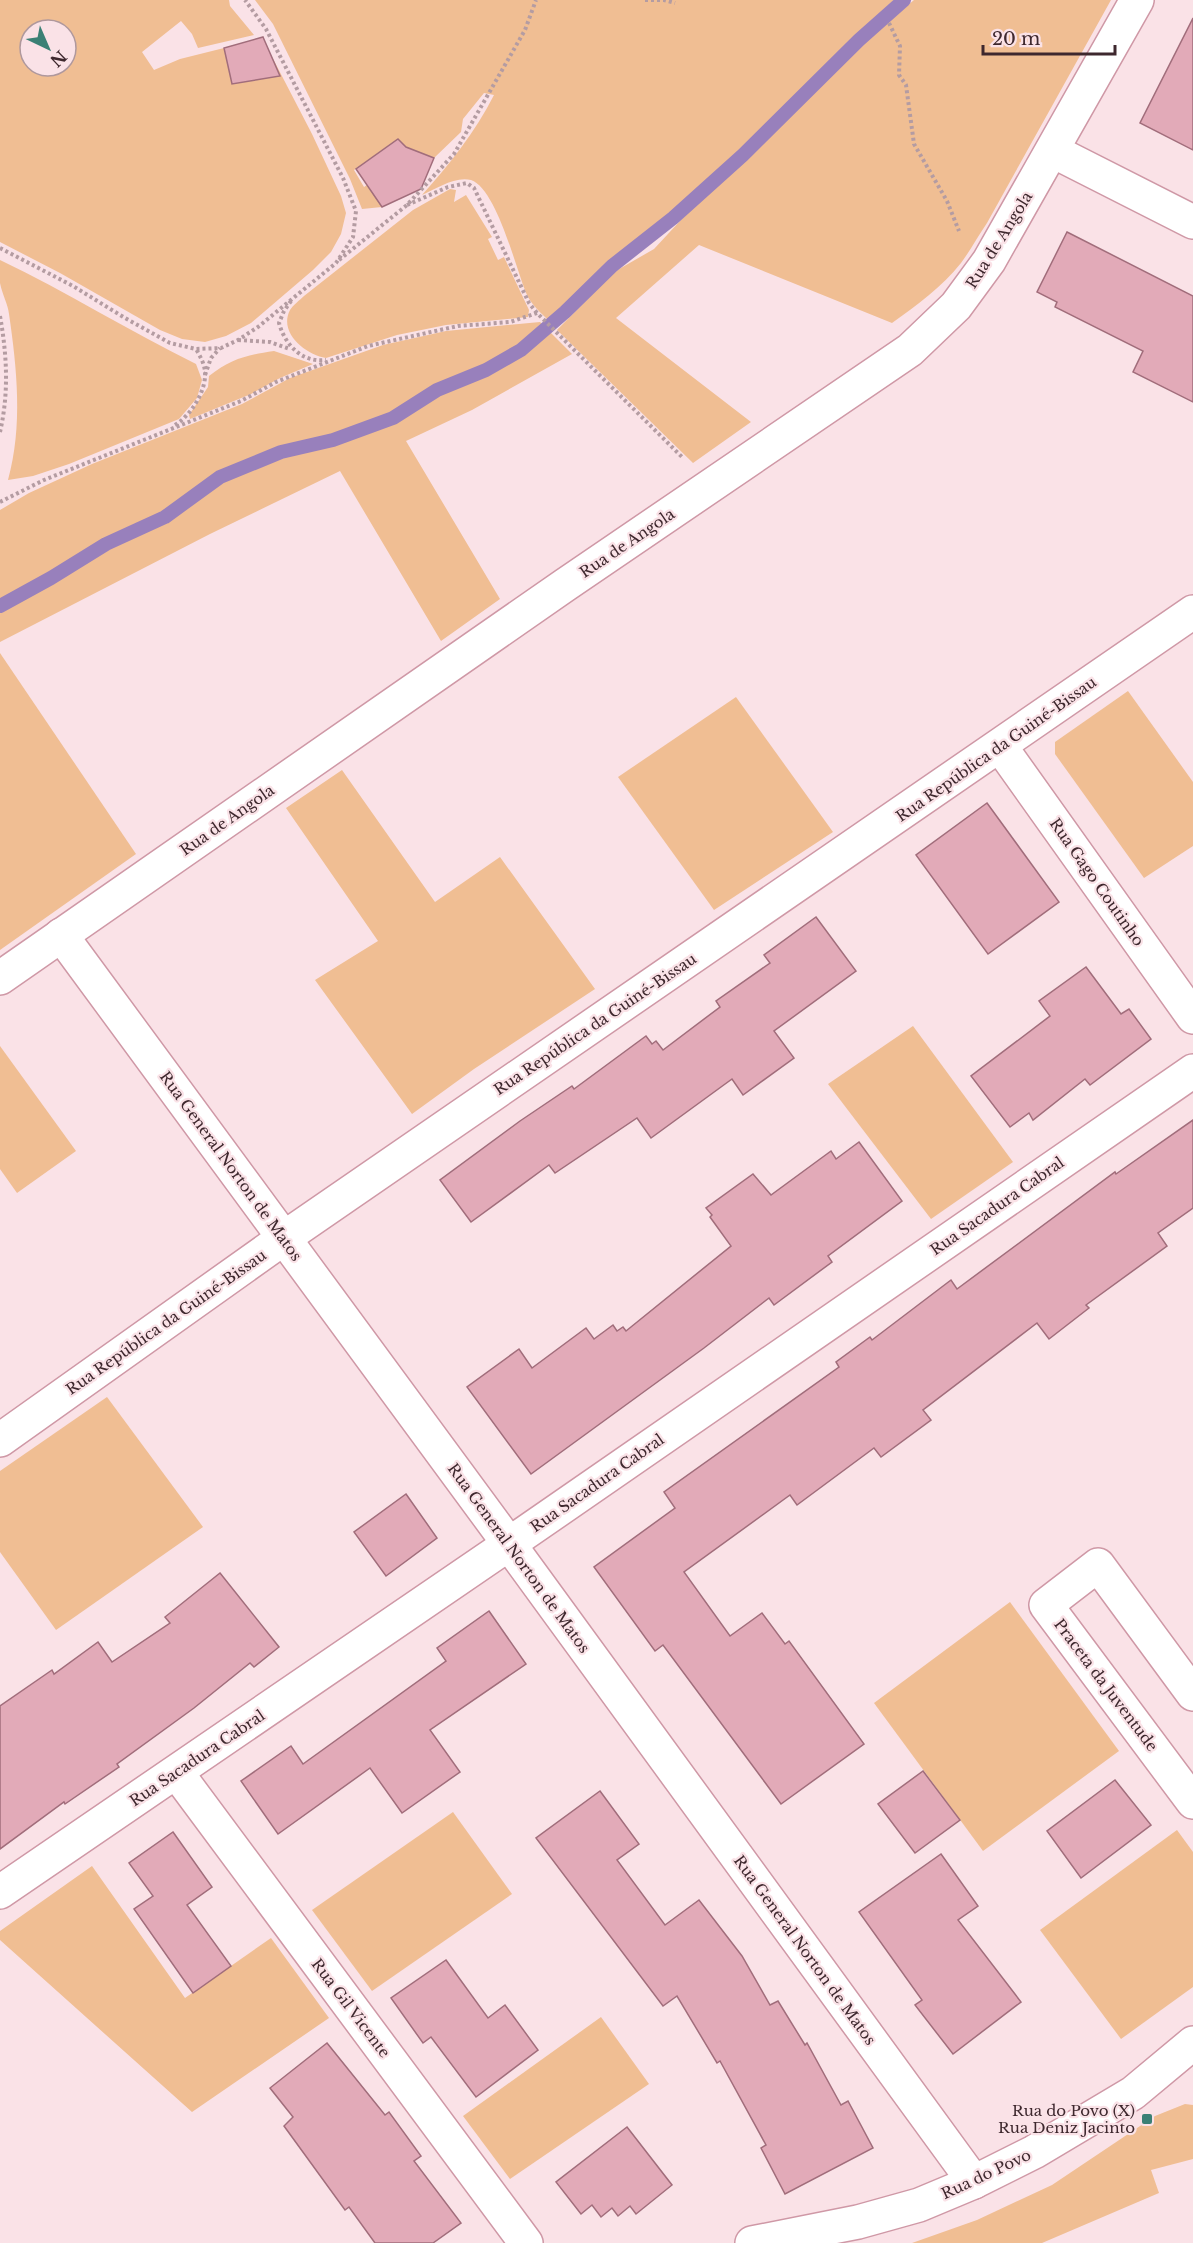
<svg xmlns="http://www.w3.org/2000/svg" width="1193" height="2243" font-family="'Libre Baskerville',serif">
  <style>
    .green { fill: #f0be93; fill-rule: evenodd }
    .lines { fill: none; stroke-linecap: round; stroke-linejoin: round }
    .stream { stroke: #9880bc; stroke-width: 14 }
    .building { fill: #e2aab8; stroke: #a16d7b; stroke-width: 1.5 }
    .street-casing { stroke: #cf98a6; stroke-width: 36 }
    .secondary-casing { stroke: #cf98a6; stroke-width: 36 }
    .path { stroke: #b49ca2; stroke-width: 4; stroke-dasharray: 3 3; stroke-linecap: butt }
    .street { stroke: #fff; stroke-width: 33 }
    .secondary { stroke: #fff; stroke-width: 33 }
    .poi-dot { fill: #3b8075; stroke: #fae2e7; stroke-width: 2 }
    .labels { text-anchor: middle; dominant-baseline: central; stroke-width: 4.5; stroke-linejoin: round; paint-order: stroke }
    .street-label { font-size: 15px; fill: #3e282e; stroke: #fae2e7 }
    .poi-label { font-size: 15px; fill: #3e282e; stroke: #fae2e7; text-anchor: end }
  </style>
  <rect width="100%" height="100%" fill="#fae2e7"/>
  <!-- green -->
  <g class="green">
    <path d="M 0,0 L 229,0 L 230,6 L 254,35 L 198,48 L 192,34 L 181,21 L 142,52 L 154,70 L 180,59 L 224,48 L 232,83 L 276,74 L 270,53 L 312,134 L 341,196 L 346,213 L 341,234 L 331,252 L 313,270 L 251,323 L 226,336 L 205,342 L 182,339 L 160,330 L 60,273 L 0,242 ZM 30,30 L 66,30 L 66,66 L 30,66 Z"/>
    <path d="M 255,0 L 894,0 L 742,151 L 674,211 L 610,260 L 548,320 C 541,313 532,305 527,295 C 516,270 497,189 471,180 C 455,176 436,189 422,195 C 450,164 475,132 494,95 L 484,93 L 463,119 L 461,132 L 434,158 L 406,147 L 398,139 L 354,170 L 364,187 L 383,174 L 382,207 L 362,209 L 350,179 L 273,24 Z"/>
    <path d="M 914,0 L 1111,0 L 987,223 C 978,236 970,251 961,263 C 942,287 917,305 892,323 L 699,245 L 616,318 L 751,422 L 693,463 L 557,330 L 614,272 L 654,249 L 693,207 L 861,45 Z"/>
    <path d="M 450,189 L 456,190 L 454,202 L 466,195 L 492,237 L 488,239 L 498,260 L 504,257 L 529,310 L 528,317 L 446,325 L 397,335 L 326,358 C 306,355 278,333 290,310 C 293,305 300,300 304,296 L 413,210 Z"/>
    <path d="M 0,260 C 67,292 129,331 196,364 L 202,380 L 197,398 L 179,419 L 69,464 L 33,476 L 8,480 C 23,426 17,369 9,314 C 8,304 2,294 0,283 C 0,276 0,268 0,260 Z"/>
    <polygon points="540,322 572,354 472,410 406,441 500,599 441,641 340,471 210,534 0,642 0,510 29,493 92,464 242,404 290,378 383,345 446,331"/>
    <path d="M 274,351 L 313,364 L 280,378 L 251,394 L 190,419 L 189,415 L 208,387 L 209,376 C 231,359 246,355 274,351 Z"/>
    <polygon points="0,653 136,854 0,950"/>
    <polygon points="1128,691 1193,782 1193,846 1144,878 1055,754 1055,742"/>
    <polygon points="736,697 833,832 714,910 618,777"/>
    <polygon points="342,770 435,902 500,857 595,989 474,1069 412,1114 315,980 378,941 286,808"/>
    <polygon points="913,1026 1013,1162 931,1219 828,1084"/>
    <polygon points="0,1046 76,1151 17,1193 0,1169"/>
    <polygon points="107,1397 203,1527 56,1630 0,1552 0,1471"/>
    <polygon points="1010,1602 1119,1751 983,1851 874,1703"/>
    <polygon points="453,1812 512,1894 372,1991 312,1910"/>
    <polygon points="1177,1830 1193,1852 1193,1987 1121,2039 1040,1930"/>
    <polygon points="92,1866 185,1998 271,1938 329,2018 192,2112 0,1940 0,1931"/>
    <polygon points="601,2017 649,2084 510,2179 463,2116"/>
    <polygon points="1185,2104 1193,2105 1193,2159 1151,2170 1159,2193 1042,2243 912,2243 977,2220 1052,2185 1155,2116"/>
  </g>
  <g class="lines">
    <!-- stream -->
    <polyline class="stream" points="0,606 51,578 106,544 165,517 220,477 281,452 333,440 393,418 437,390 486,370 521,350 565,312 612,266 673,218 743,155 859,40 904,0"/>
  </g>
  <!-- building -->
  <g class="building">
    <polygon points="1193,18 1193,150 1140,123"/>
    <polygon points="263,37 280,76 232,84 224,48"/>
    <polygon points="398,139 406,147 434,158 421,189 382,207 356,169"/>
    <polygon points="1067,232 1193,296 1193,402 1133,372 1143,351 1055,307 1057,302 1037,292"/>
    <polygon points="987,803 1059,902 988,954 916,855"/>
    <polygon points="816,917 856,971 774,1031 794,1058 743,1095 732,1079 651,1138 637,1118 555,1173 549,1165 471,1222 440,1180 520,1121 572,1086 574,1089 646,1036 652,1044 656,1041 663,1050 720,1007 716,1001 770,963 764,955"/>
    <polygon points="1086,967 1121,1014 1129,1009 1151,1039 1090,1085 1085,1079 1033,1120 1029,1113 1010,1127 971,1076 1050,1016 1039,1001"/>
    <polygon points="1193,1120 1193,1208 1158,1233 1167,1246 1086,1305 1089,1308 1049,1339 1037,1323 923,1410 931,1420 881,1457 874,1448 797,1505 790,1495 684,1572 730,1636 762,1613 785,1644 789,1641 864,1744 781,1804 663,1645 655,1651 594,1567 675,1508 664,1492 839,1367 836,1362 870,1337 872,1340 951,1280 957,1289 1115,1172 1116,1174"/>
    <polygon points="859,1142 902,1201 828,1256 832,1262 774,1305 769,1298 704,1348 531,1474 467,1387 519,1349 532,1368 586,1328 594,1339 613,1325 617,1331 623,1327 626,1331 731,1246 710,1217 712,1215 706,1208 753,1174 771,1195 831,1151 836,1159"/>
    <polygon points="406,1494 437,1538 386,1576 354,1532"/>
    <polygon points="220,1573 279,1647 254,1667 250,1663 194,1708 117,1764 119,1767 65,1804 64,1802 0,1849 0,1706 52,1670 54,1674 98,1642 112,1662 170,1623 165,1617"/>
    <polygon points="489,1611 526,1664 430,1730 460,1772 402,1813 370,1768 278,1834 241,1781 291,1746 303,1764 446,1661 437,1648"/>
    <polygon points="923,1771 960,1820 915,1853 878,1804"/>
    <polygon points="1115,1780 1151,1825 1081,1878 1047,1831"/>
    <polygon points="600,1791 639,1844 617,1860 665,1925 699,1900 742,1956 770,2005 778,2001 805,2045 807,2043 841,2105 848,2101 873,2148 785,2194 761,2148 766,2145 720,2061 717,2063 677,1996 663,2006 536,1838"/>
    <polygon points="173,1832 212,1887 187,1905 231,1966 193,1993 134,1909 153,1896 129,1863"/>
    <polygon points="941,1854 978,1906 958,1920 1021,2002 953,2054 915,2005 922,2000 859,1912"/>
    <polygon points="446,1960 488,2018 505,2005 538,2050 476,2097 431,2037 423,2043 391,1998"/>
    <polygon points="327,2043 385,2115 389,2112 421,2156 414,2161 461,2223 433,2243 375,2243 349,2207 345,2210 284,2126 293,2117 270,2088"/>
    <polygon points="627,2127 672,2185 636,2214 630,2206 618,2216 612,2208 601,2217 592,2205 581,2214 556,2182"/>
  </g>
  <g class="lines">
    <!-- street casing -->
    <g class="street-casing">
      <g id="street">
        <polyline points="1053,151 1193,222"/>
        <polyline points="1000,746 1193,1017"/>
        <polyline points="61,935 509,1544 974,2182"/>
        <polyline points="0,978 565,585 910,350 956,306 989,261 1137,0"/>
        <polyline points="0,1440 284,1238 1193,612"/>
        <polyline points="1193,1694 1098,1565 1046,1605 1193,1802"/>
        <polyline points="177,1773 526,2243"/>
        <polyline points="0,1892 509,1544 1193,1071"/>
      </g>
    </g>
    <!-- secondary casing -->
    <g class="secondary-casing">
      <polyline id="secondary" points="752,2243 858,2222 919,2205 974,2182 1034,2152 1133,2093 1193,2043"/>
    </g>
    <!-- path -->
    <g class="path">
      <polyline points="645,0 664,0 675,3"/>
      <polyline points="889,23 900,46 899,75 906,85 914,144 947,201 959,231"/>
      <polyline points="407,205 448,187 467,183 474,188 529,303 537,313 683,458"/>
      <polyline points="0,248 73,286 125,318 170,343 196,349 221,348 238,340 258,327 336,263 353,237 356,211 343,178 266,29 245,0"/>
      <polyline points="339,260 407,205 454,154 525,30 536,0"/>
      <path d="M 291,301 L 284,311 L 279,323 C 285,345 302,363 326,360"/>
      <path d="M 0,316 C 7,355 9,393 0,432"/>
      <polyline points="238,340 270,342 290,349"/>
      <polyline points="205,375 211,358 220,348"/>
      <path d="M 175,425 C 190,416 204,394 205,377 C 206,366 201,358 196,349"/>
      <polyline points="0,502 44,480 241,401 276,382 368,346 458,326 510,322 537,313"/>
    </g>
    <!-- street -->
    <use href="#street" class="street"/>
    <!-- secondary -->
    <use href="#secondary" class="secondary"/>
  </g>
  <!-- markers -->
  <rect class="poi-dot" x="1141" y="2113" width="12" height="12" rx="3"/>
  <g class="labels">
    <!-- street labels -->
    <g class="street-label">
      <text transform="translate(999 240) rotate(-58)">Rua de Angola</text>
      <text transform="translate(627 543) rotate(-34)">Rua de Angola</text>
      <text transform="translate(996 749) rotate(-35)">Rua República da Guiné-Bissau</text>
      <text transform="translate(227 820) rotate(-35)">Rua de Angola</text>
      <text transform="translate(1097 882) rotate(55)">Rua Gago Coutinho</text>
      <text transform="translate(595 1024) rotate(-34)">Rua República da Guiné-Bissau</text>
      <text transform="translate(231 1166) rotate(54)">Rua General Norton de Matos</text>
      <text transform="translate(997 1206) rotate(-35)">Rua Sacadura Cabral</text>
      <text transform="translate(166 1322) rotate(-35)">Rua República da Guiné-Bissau</text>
      <text transform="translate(597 1483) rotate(-35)">Rua Sacadura Cabral</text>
      <text transform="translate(519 1558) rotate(54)">Rua General Norton de Matos</text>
      <text transform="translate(1106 1685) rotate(53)">Praceta da Juventude</text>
      <text transform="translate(197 1758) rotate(-34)">Rua Sacadura Cabral</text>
      <text transform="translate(805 1950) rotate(54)">Rua General Norton de Matos</text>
      <text transform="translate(351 2008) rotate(53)">Rua Gil Vicente</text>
      <text transform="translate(986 2174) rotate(-25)">Rua do Povo</text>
    </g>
    <!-- poi labels -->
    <g class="poi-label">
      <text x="1135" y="2110">Rua do Povo (X)<tspan x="1135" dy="17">Rua Deniz Jacinto</tspan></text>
    </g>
  </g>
  <!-- north arrow -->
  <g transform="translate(48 48) rotate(136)"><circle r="28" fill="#fae2e7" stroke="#af989d" stroke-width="1.5"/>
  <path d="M0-4.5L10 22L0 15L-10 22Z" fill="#3b8075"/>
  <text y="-9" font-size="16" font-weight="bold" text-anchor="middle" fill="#3e282e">N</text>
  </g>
  <!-- scale -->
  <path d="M983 45v9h132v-9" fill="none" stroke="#3e282e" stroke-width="3"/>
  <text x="992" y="45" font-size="18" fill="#3e282e" stroke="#fae2e7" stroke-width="4.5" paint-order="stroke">20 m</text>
</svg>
